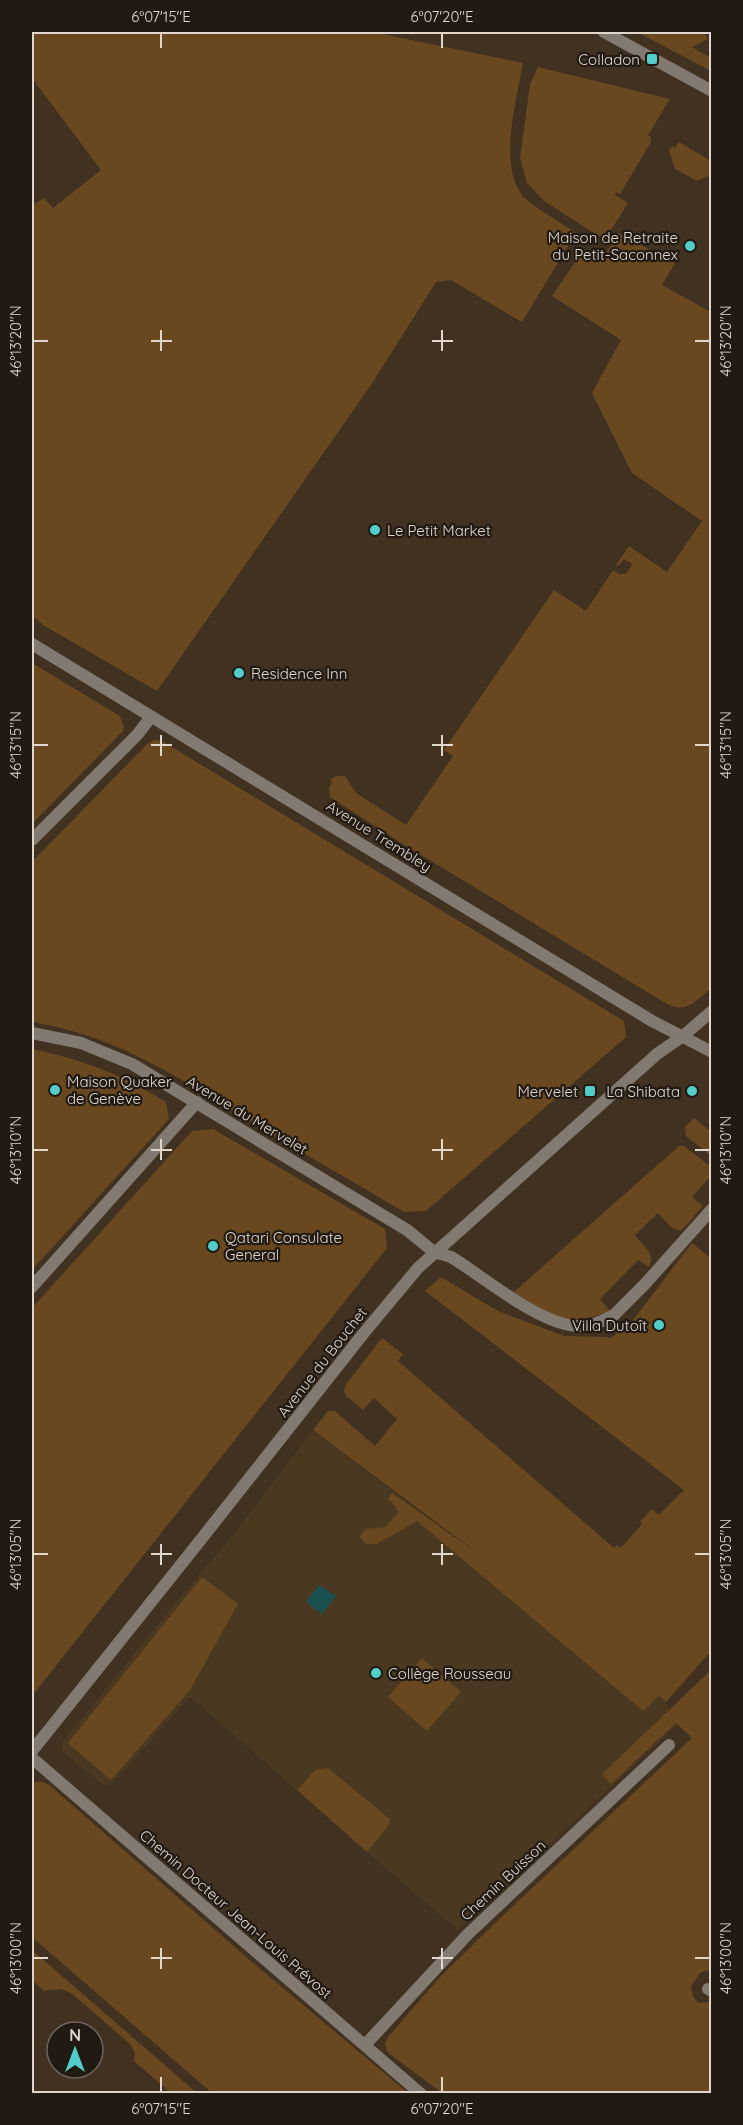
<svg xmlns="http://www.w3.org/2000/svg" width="743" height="2125" font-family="Quicksand,sans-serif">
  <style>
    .built { fill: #4b3821 }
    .green { fill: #694820 }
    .water { fill: #1a5150 }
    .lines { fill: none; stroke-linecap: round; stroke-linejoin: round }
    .pedestrian { stroke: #827a71; stroke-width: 12 }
    .minor { stroke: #827a71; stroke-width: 12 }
    .tertiary { stroke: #827a71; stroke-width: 12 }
    .ticks { fill: none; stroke: #e0d6cc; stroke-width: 2 }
    .poi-dot { fill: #53cdca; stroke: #211a13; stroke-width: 2 }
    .labels { text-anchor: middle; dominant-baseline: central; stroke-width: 4.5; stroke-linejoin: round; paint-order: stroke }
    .poi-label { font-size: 15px; fill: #e0d6cc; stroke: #211a13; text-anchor: end }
    .street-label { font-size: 15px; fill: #e0d6cc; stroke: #211a13 }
    .neatline { fill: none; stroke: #e0d6cc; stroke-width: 2 }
    .ticks-label { font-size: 15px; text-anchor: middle; fill: #e0d6cc }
  </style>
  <rect width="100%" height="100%" fill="#403120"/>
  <!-- built -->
  <polygon class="built" points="313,1430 392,1491 570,1621 660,1695 666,1702 678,1724 458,1930 367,1852 389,1825 390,1819 328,1768 315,1770 297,1790 190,1697 112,1784 104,1786 62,1751 63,1741 199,1574 226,1544"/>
  <!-- green -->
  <g class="green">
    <path d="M 32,32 L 372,32 L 523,63 C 517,98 498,164 522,195 C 527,203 565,225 576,233 L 522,322 L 451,280 L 436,282 L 371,385 L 157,691 L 43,625 L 32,615 L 32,205 L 44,198 L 53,208 L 101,170 L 32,78 Z"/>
    <polygon points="637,32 700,32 705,34 708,39 692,47 711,58 711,71"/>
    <polygon points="538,67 670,99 648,135 651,137 651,142 620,194 616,192 615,195 628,203 605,240 544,201 527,183 520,158 530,84"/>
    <polygon points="679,142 711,161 711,178 708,176 697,181 675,169 669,150 672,146 675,148"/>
    <path d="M 618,233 L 675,263 L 662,285 L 709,311 L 711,308 L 712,987 C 698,1000 686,1014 667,1004 L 398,841 L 330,797 L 329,788 L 332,782 L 330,780 L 336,776 L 345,776 L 356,793 L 406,825 L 453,756 L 444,750 L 554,590 L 586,611 L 613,570 L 619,574 L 626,574 L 632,564 L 624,559 L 618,566 L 616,565 L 629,546 L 667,572 L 702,521 L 632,473 L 592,393 L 621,340 L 552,296 L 578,258 L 591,252 L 606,253 Z"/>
    <polygon points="32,663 120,716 124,727 123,731 32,824"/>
    <path d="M 154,740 L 162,741 L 624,1021 L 626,1037 L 426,1211 L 404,1212 C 354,1182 304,1154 254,1124 C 181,1079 118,1036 32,1022 L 32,862 L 147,744 Z"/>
    <path d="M 32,1049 C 84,1060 120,1074 166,1102 L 169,1119 L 32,1270 Z"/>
    <polygon points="694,1118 711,1132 711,1156 686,1136 685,1127"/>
    <polygon points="213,1129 385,1229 387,1248 32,1696 32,1308 192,1131"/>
    <path d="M 679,1146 L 684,1146 L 711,1167 L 711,1176 L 692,1197 L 703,1206 L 681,1231 L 672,1228 L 658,1213 L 635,1235 C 643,1246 656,1253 649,1267 L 638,1260 L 600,1299 L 610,1311 C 568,1328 549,1318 514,1292 Z"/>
    <polygon points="692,1243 712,1259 711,1651 666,1702 659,1696 643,1711 417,1521 377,1544 366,1544 360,1537 365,1529 385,1527 399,1512 388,1498 392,1493 480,1555 313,1430 328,1411 335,1411 375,1446 397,1419 374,1398 363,1410 346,1396 344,1390 346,1384 382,1338 403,1354 398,1361 614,1548 617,1545 621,1548 642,1524 640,1522 652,1509 659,1515 684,1490 425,1291 441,1277 498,1311 564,1336 608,1337 609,1339 630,1324"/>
    <polygon points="202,1577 238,1604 190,1690 111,1780 68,1743"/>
    <polygon points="422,1658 461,1692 427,1731 388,1697"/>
    <polygon points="711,1670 711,1970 701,1972 691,1986 693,1996 698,2003 711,2002 711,2093 442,2093 387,2052 385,2044 389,2036 439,1978 496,1922 692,1738 676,1723 611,1784 602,1774"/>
    <polygon points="328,1768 390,1819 389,1825 367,1852 297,1790 315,1770"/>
    <polygon points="39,1781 48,1784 252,1962 408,2093 212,2093 32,1937 32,1784"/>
    <polygon points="32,1950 197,2093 171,2093 134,2061 135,2053 130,2044 71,1993 60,1989 44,1991 32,1980"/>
  </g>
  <!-- water -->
  <polygon class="water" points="319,1585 336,1596 322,1614 306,1602"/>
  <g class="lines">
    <!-- pedestrian -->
    <path class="pedestrian" d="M 434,1252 L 451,1257 C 484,1277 541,1326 579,1326 C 593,1326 602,1321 614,1315"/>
    <!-- minor -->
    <g class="minor">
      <polyline points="604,32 712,91"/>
      <polyline points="32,840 137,735 151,717"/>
      <polyline points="32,1033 81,1043 132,1064 407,1230 434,1252"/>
      <polyline points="683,1036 712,1011"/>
      <polyline points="32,1287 197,1102"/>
      <polyline points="614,1315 645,1284 712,1209"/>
      <polyline points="32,1758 421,2094"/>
      <polyline points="708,1989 712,1991"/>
      <polyline points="365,2045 468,1934 669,1745"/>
    </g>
    <!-- tertiary -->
    <g class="tertiary">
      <polyline points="32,644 652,1021 712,1052"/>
      <polyline points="32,1751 195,1547 363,1334 418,1268 657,1054 683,1036"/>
    </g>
  </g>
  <!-- ticks -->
  <path class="ticks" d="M 161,33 L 161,48M 442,33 L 442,48M 161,330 L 161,351M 442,330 L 442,351M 33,341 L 48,341M 151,341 L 172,341M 432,341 L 453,341M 695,341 L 710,341M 161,735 L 161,756M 442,735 L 442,756M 33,745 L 48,745M 151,745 L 172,745M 432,745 L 453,745M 695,745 L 710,745M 161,1139 L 161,1160M 442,1139 L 442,1160M 33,1150 L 48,1150M 151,1150 L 172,1150M 432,1150 L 453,1150M 695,1150 L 710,1150M 161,1544 L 161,1565M 442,1544 L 442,1565M 33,1554 L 48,1554M 151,1554 L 172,1554M 432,1554 L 453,1554M 695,1554 L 710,1554M 161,1948 L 161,1969M 442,1948 L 442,1969M 33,1958 L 48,1958M 151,1958 L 172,1958M 432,1958 L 453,1958M 695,1958 L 710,1958M 161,2077 L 161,2092M 442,2077 L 442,2092"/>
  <!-- markers -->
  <g class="poi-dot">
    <rect x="646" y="53" width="12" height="12" rx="3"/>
    <circle cx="690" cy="246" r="6"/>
    <circle cx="375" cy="530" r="6"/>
    <circle cx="239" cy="673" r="6"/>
    <circle cx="55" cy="1090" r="6"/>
    <rect x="584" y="1085" width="12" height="12" rx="3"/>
    <circle cx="692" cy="1091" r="6"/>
    <circle cx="213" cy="1246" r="6"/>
    <circle cx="659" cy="1325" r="6"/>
    <circle cx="376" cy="1673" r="6"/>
  </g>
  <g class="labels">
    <!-- poi labels -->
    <g class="poi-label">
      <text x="640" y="59">Colladon</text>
      <text x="678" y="237">Maison de Retraite<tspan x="678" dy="17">du Petit-Saconnex</tspan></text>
      <text x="387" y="530" text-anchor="start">Le Petit Market</text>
      <text x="251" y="673" text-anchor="start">Residence Inn</text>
      <text x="67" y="1081" text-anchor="start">Maison Quaker<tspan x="67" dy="17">de Genève</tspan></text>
      <text x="578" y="1091">Mervelet</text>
      <text x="680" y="1091">La Shibata</text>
      <text x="225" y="1237" text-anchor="start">Qatari Consulate<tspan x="225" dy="17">General</tspan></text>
      <text x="647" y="1325">Villa Dutoît</text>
      <text x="388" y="1673" text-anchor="start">Collège Rousseau</text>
    </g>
    <!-- street labels -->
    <g class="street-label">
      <text transform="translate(379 836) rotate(32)">Avenue Trembley</text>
      <text transform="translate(247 1115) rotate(31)">Avenue du Mervelet</text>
      <text transform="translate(322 1362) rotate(-52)">Avenue du Bouchet</text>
      <text transform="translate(503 1880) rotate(-43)">Chemin Buisson</text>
      <text transform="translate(236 1914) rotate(41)">Chemin Docteur Jean-Louis Prévost</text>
    </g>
  </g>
  <!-- border -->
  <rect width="743" height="2125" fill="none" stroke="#211a13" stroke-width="66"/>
  <!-- north arrow -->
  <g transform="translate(75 2050)"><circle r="28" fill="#211a13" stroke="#6d655d" stroke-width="1.5"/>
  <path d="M0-4.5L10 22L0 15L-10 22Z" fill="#53cdca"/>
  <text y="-9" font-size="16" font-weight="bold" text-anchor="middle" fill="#e0d6cc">N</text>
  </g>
  <rect x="33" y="33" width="677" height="2059" class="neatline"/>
  <g class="ticks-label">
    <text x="161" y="22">6°07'15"E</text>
    <text x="442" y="22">6°07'20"E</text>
    <text transform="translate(16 341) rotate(-90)" y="5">46°13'20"N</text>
    <text transform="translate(726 341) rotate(-90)" y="5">46°13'20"N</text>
    <text transform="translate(16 745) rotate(-90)" y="5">46°13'15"N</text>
    <text transform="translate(726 745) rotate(-90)" y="5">46°13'15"N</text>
    <text transform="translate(16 1150) rotate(-90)" y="5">46°13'10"N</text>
    <text transform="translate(726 1150) rotate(-90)" y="5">46°13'10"N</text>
    <text transform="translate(16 1554) rotate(-90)" y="5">46°13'05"N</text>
    <text transform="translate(726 1554) rotate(-90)" y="5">46°13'05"N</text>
    <text transform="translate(16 1958) rotate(-90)" y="5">46°13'00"N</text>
    <text transform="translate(726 1958) rotate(-90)" y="5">46°13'00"N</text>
    <text x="161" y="2114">6°07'15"E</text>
    <text x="442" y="2114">6°07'20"E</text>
  </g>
</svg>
